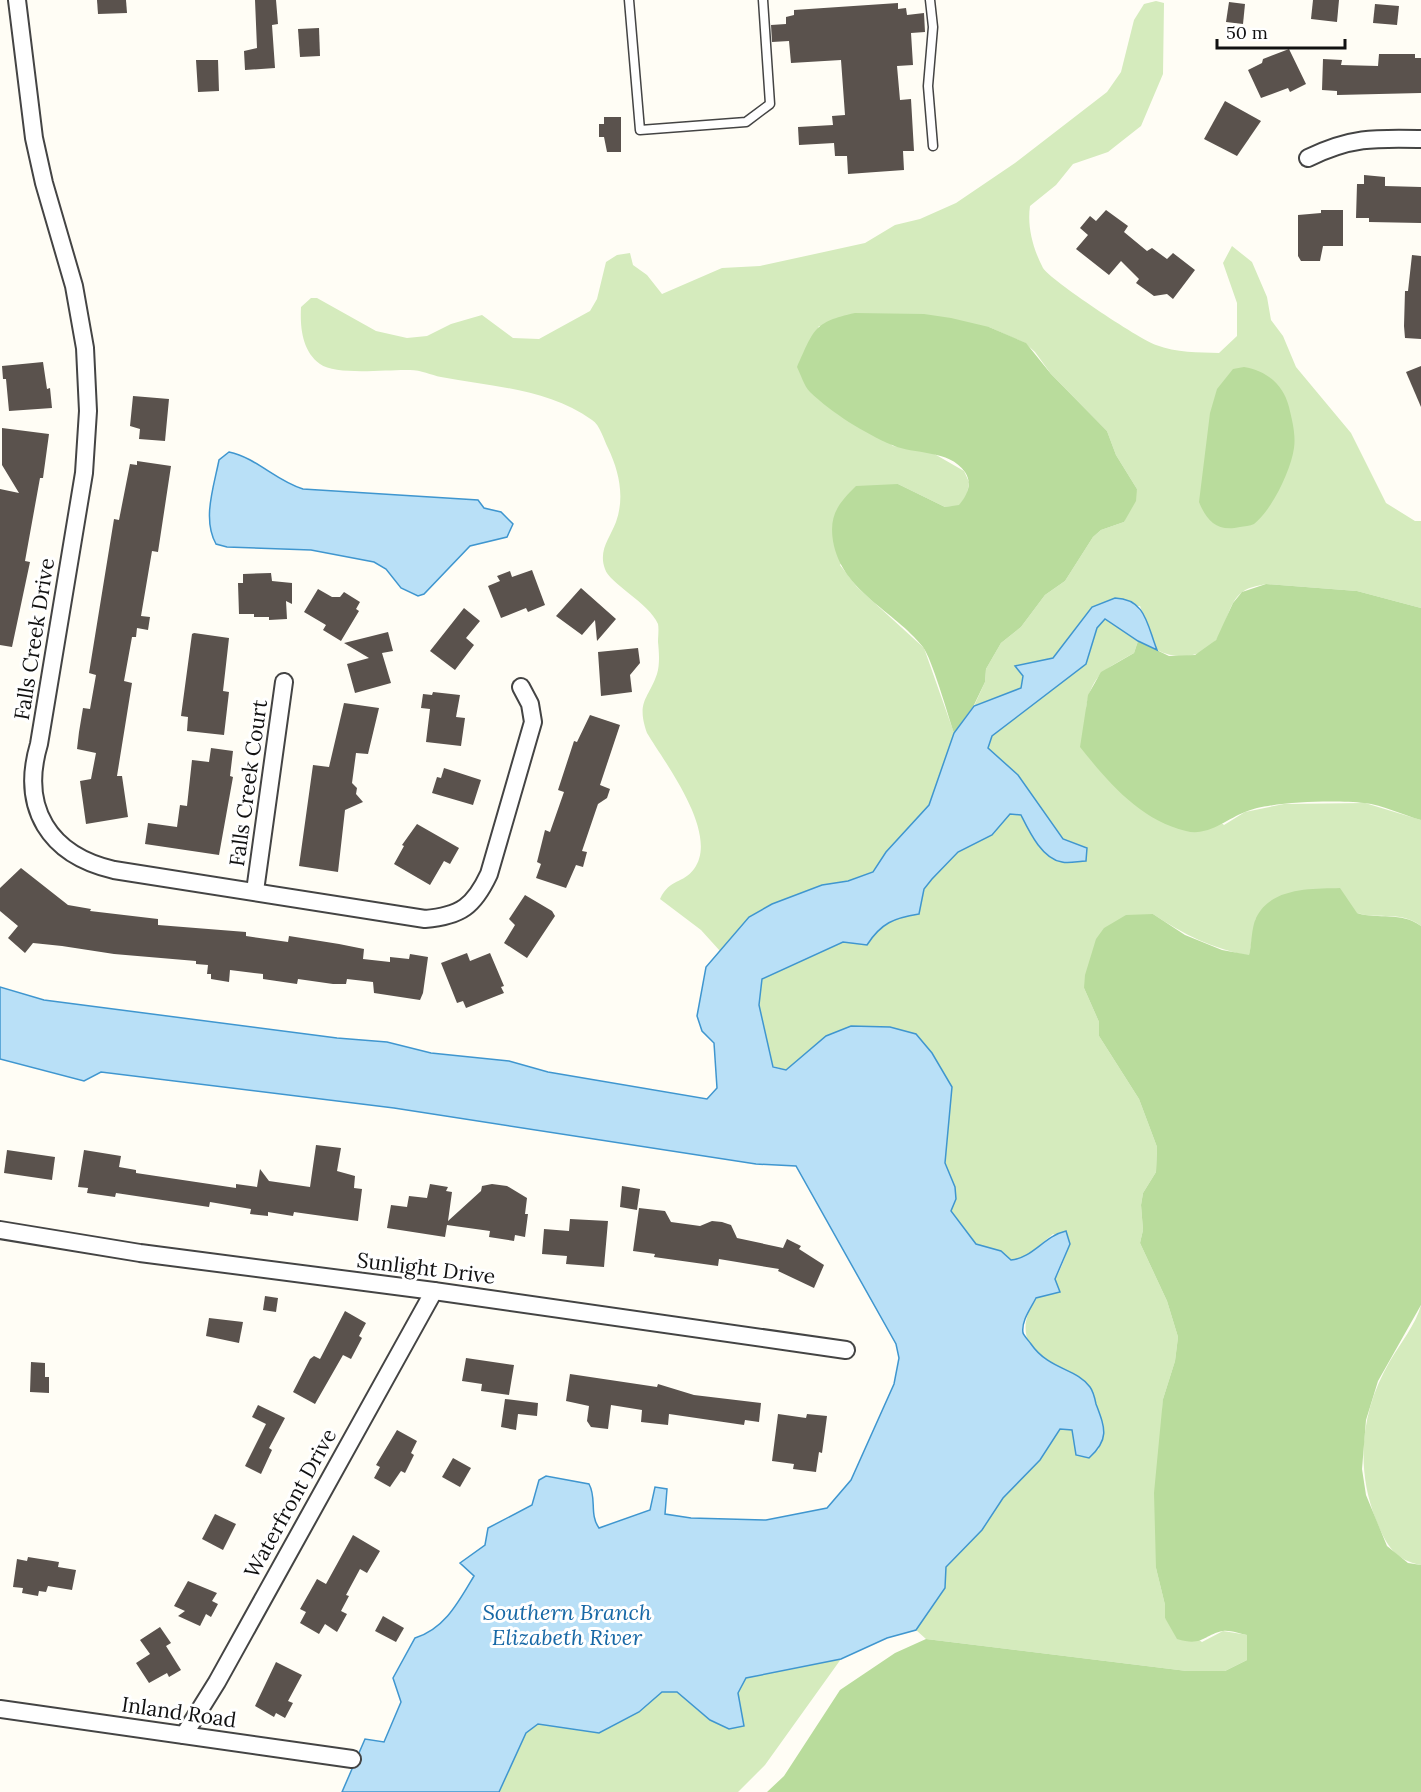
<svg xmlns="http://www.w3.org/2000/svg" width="1421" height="1792" font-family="Lora,serif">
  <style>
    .green { fill: #d5ebbd }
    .forest { fill: #b9dc9c }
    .water { fill: #b9e0f7; stroke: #3f96cf; stroke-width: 1.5 }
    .building { fill: #5a524d }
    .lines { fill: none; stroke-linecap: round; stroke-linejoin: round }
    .service-casing { stroke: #444; stroke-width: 11 }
    .minor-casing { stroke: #444; stroke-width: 20 }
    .service { stroke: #fff; stroke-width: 8 }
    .minor { stroke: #fff; stroke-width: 16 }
    .labels { text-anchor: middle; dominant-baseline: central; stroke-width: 6; stroke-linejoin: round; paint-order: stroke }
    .street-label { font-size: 21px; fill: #111; stroke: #fff }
    .water-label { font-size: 22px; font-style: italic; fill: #1768a6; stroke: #fff }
  </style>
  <rect width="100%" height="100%" fill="#fffdf5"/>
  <!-- green -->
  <g class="green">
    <path d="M 1156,1 L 1164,3 L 1163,74 L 1141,126 L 1108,152 L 1073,164 L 1056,185 L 1030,206 C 1027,227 1033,249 1043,268 C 1050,280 1139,339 1156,345 C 1176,353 1199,352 1219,353 L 1237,336 L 1237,303 L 1223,263 L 1232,246 L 1252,262 L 1267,297 L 1271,320 L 1283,336 L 1296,367 L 1351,433 L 1386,503 L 1415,521 L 1421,521 L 1421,608 L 1357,591 L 1266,584 C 1257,586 1247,587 1240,594 C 1227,606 1227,626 1216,640 C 1201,659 1177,660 1157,650 L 1140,606 L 1092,607 L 1053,658 L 1016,666 L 1023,676 L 1021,688 L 974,706 L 985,682 L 986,669 L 1001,643 L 1021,627 L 1045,595 L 1065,581 L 1093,537 L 1101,530 L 1124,522 L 1137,489 L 1116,455 L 1107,431 L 1051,374 L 1035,352 L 1025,343 L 989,327 L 819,326 L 798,367 L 893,446 L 931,452 L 964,471 L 969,482 L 967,495 L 959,506 L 945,507 L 898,484 L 840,565 L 857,587 L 924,648 L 954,733 L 929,805 L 886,852 L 873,872 L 848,881 L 822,885 L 772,904 L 749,917 L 720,951 L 701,930 L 660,899 C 670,878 683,884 694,869 C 720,834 665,763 647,733 C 636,701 648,700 657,674 C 660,664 659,652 658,642 C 658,637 659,629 658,624 C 649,603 609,583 605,569 C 598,550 610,538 616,522 C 625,497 619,471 608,448 C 604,440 600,425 592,420 C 547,388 493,387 441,377 C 431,375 421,370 410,370 C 390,369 336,376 320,364 C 302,351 300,327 301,307 L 311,298 L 317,298 L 376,331 L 407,338 L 427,336 L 451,324 L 482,315 L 513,338 L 539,339 L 590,311 L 597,299 L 606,262 L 617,255 L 630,253 L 633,265 L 647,275 L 662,294 L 722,268 L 760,266 L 865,243 L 895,225 L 920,219 L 956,203 L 1015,163 L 1107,92 L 1121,72 L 1134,20 L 1144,4 Z"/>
    <path d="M 1105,618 L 1138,641 L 1134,653 C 1106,669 1092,673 1086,708 L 1224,825 L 1245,812 L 1284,804 L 1365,803 L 1421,820 L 1421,926 C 1401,910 1379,920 1357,913 L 1256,918 L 1249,956 C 1212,948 1184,935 1153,914 L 1084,988 L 1099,1022 L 1099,1036 L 1139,1099 L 1157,1147 L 1156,1172 L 1143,1193 L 1141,1205 L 1143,1230 L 1140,1243 L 1167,1301 L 1178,1337 L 1175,1361 L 1163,1399 L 1156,1568 L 1165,1605 L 1165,1618 L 1202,1642 L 1223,1631 L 1248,1635 L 1247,1660 L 1225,1671 L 1187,1671 L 926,1639 L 916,1630 L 945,1588 L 946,1567 L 982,1530 L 1003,1498 L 1040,1460 L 1060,1429 L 1072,1430 L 1076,1454 L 1088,1458 L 1099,1449 L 1074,1374 C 1036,1364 1010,1336 1036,1299 C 1041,1292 1050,1287 1055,1279 C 1062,1269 1065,1255 1070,1244 L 1053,1234 L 1023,1259 L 1011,1260 L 1001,1251 L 976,1244 L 951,1211 C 961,1186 947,1184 945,1162 C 943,1139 950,1111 952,1087 L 826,1036 L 786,1070 L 773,1066 L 759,1005 L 762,978 L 843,942 L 867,945 C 881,923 894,918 919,914 L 924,889 L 932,879 L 958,852 L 992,835 L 1010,814 L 1021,815 L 1033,838 L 1087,848 L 1063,839 L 1054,829 L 1018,775 L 988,748 L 992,736 L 1086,664 L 1097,628 Z"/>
    <path d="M 1421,1305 L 1421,1565 C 1394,1560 1386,1544 1376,1520 C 1355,1467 1361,1410 1390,1361 C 1400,1344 1416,1324 1421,1305 Z"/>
    <path d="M 841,1659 L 765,1765 L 738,1792 L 499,1792 L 526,1733 L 538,1723 L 599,1733 L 639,1712 L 662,1692 L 677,1692 C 698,1709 715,1732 743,1726 L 738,1693 L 746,1678 Z"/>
  </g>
  <!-- forest -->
  <g class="forest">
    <path d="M 855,313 L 924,314 L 951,318 L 989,327 L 1026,343 L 1051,374 L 1107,431 L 1116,455 L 1137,489 L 1136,501 L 1124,522 L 1101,530 L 1093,537 L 1065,581 L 1045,595 L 1021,627 L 1001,643 L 986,669 L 985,682 L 974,705 L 954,733 C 948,715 932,659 923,647 C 894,610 842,592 833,541 C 829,515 838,504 856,486 L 898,484 L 945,507 L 959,505 C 967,495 973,484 965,472 C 949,449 914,455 892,445 C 864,433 832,413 810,392 C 804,386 801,375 797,367 C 814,330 813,322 855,313 Z"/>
    <path d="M 1244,367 C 1267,371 1283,384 1289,407 C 1292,420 1296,434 1294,448 C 1291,470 1272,510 1254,524 C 1250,526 1244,526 1240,527 C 1218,532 1207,522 1199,502 L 1210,413 L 1217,389 L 1233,369 Z"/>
    <path d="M 1266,584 L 1357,591 L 1421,608 L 1421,820 C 1403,815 1383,805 1364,803 C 1336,800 1271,801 1245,812 C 1227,819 1207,837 1186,831 C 1140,820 1108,782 1080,747 L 1088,695 L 1101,672 L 1134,653 L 1138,641 L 1169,656 L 1195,655 L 1216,640 L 1233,603 L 1242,592 Z"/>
    <path d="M 1340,888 L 1357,913 C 1379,920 1401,911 1421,926 L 1421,1305 L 1378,1381 L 1366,1420 L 1362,1469 L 1366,1495 L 1387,1546 L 1408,1563 L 1421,1565 L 1421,1792 L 767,1792 L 784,1776 L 840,1690 L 895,1653 L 926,1639 L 1187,1671 L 1225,1671 L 1247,1660 L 1247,1635 C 1241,1634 1230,1630 1223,1631 C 1203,1635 1203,1647 1177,1639 L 1165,1618 L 1165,1605 L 1156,1568 L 1154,1493 L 1163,1399 L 1175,1361 L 1178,1337 L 1167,1301 L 1140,1243 L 1143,1230 L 1141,1205 L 1143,1193 L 1156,1172 L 1157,1147 L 1139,1099 L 1099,1036 L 1099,1022 L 1084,988 L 1085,975 L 1096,939 L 1104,928 L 1126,915 L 1153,914 L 1185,935 L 1222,950 L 1249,955 C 1252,944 1251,929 1256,918 C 1271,887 1311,889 1340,888 Z"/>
  </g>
  <!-- water -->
  <g class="water">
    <path d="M 229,452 C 257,458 276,481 303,489 L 478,500 L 484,508 L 501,512 L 513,524 L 507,537 L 470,546 L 424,594 L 418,596 L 401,588 L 386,569 L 374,562 L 311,550 L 227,547 L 216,544 C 202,519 214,486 219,460 Z"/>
    <path d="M 1115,598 C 1146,599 1147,625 1157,650 L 1138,641 L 1105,619 L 1097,628 L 1086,664 L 992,736 L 988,748 L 1018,775 L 1063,839 L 1087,848 L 1086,861 C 1079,861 1069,864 1062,862 C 1042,859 1029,831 1021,815 L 1010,814 L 992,835 L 958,852 L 932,879 L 924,889 L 919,914 C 894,918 881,923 867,945 L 843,942 L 762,979 L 759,1005 L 773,1067 L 786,1070 L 826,1036 L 851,1026 L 890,1027 L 916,1034 L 932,1053 L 952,1087 L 945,1163 L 955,1187 L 956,1199 L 951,1211 L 976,1244 L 1001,1251 L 1011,1260 C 1033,1258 1044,1236 1066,1231 L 1070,1244 L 1055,1279 L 1060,1292 L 1036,1298 C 1031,1308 1021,1321 1023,1333 C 1024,1336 1029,1341 1031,1344 C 1049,1370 1076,1368 1090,1387 C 1093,1391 1095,1399 1096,1404 C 1105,1428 1110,1439 1089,1458 L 1076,1455 L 1072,1430 L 1060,1429 L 1040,1460 L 1003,1498 L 982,1530 L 946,1567 L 945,1588 L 916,1630 L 887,1638 L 841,1659 L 746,1678 L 738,1693 L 744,1726 L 729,1729 L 710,1720 L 677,1692 L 662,1692 L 639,1712 L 599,1733 L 538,1724 L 526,1733 L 499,1792 L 342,1792 L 365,1739 L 384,1742 L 401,1702 L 393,1678 L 415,1638 C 445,1629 459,1601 474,1576 L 460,1563 L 485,1545 L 488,1528 L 532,1505 L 539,1480 L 546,1476 L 589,1484 C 597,1498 589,1514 599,1528 L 650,1510 L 655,1487 L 667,1489 L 665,1514 L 691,1518 L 766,1520 L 827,1508 L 851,1480 L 894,1384 L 899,1358 L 896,1344 L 796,1166 L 756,1164 L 394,1108 L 101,1072 L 84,1081 L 0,1059 L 0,987 L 44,1000 L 337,1038 L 387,1042 L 431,1053 L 509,1061 L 548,1072 L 707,1099 L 717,1088 L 714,1043 L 702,1031 L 697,1016 L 706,967 L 749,917 L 772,904 L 822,885 L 848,881 L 873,872 L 886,852 L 929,805 L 954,733 L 974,706 L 1021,688 L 1023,676 L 1015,666 L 1053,658 L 1092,607 Z"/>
  </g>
  <!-- building -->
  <g class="building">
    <polygon points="97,0 126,0 127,13 98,14"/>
    <polygon points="255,0 276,0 278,24 272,25 275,68 245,70 244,51 257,48"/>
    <polygon points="1313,0 1339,0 1337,22 1311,19"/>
    <polygon points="1229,2 1245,4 1243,24 1226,22"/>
    <polygon points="898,3 898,9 906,8 907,15 924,13 925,32 911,33 913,65 897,66 900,100 911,99 914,151 903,151 904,170 848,174 847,156 835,156 834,143 799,145 798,127 833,125 832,116 845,115 841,60 791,63 789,41 772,42 771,25 786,24 786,17 794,15 794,10"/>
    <polygon points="1375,4 1399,6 1397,25 1373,23"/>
    <polygon points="319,28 320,56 300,57 298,29"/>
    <polygon points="1289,49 1306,84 1290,92 1288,88 1261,98 1248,70 1262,63 1263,59"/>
    <polygon points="1379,54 1415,54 1415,58 1421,58 1421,93 1337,95 1337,91 1322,90 1323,59 1342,60 1341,65 1378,66"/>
    <polygon points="196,60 218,60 219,91 198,92"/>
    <polygon points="1225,101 1261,121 1237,156 1204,139"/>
    <polygon points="604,117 621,117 621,152 607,152 604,137 599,137 599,124 604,124"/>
    <polygon points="1364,175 1385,177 1385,186 1421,187 1421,223 1369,222 1369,218 1356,218 1357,184 1364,184"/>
    <polygon points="1106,210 1128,226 1124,232 1147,251 1152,248 1167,259 1173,253 1195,270 1173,299 1167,294 1154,296 1136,283 1139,279 1121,261 1109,275 1076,249 1088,235 1080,228 1090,216 1096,221"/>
    <polygon points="1321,210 1343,210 1343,246 1323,246 1320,261 1301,261 1298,256 1298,215 1321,213"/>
    <polygon points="1412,255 1421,256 1421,339 1405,338 1404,326 1405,291 1408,291"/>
    <polygon points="43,362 47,389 50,388 52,408 9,411 6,379 3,379 2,366"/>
    <polygon points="1421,366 1421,407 1406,372"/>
    <polygon points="133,396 169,399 165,441 139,439 140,429 130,426"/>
    <polygon points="2,428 49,434 43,478 40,478 25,561 30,562 12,647 0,645 0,489 19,493 2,465"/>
    <polygon points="137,461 171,466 158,552 152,551 141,616 150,617 148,630 137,628 136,637 132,637 124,681 132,683 117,776 122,776 128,817 86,824 80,781 91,779 96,753 77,749 79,732 83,708 90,709 96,675 89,673 114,519 119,520 130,464 137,465"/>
    <polygon points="532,570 545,605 528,612 526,608 501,618 488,586 500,581 497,576 510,571 512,577"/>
    <polygon points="271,573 272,581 292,583 292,604 286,601 287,619 269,620 269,617 254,617 254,614 239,614 238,583 243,583 243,574"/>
    <polygon points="581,588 616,619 597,641 595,620 582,635 556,616"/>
    <polygon points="318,589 332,597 340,597 344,592 360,602 356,609 359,611 341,641 323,630 326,625 304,612"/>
    <polygon points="464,608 480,621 466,638 474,645 455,670 430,651"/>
    <polygon points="388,632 393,651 382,653 391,683 355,693 347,664 369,658 344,643"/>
    <polygon points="194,633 229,638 223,691 229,692 224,735 187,731 188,717 181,716 192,634"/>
    <polygon points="638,648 640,663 630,675 632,692 601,696 598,652"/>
    <polygon points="433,692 460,695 456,717 465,718 461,746 426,742 430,709 421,708 423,694 432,695"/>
    <polygon points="344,703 379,708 368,754 356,753 352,783 357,788 356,794 363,802 345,810 338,872 299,866 313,765 329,767"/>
    <polygon points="590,715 620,725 600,785 610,789 607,798 598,804 582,851 587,852 583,867 576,865 566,888 536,878 541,864 537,862 545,830 550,832 564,792 558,790 574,741 577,742"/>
    <polygon points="211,748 233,751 230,776 233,777 219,855 145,844 148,823 177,827 180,805 187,806 192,760 209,762"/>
    <polygon points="444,768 481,780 473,805 432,793 437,777 441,778"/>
    <polygon points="417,824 459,848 450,864 444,861 430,885 394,864 404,846 402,845"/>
    <polygon points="21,868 68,905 91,909 90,911 158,919 158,925 246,932 246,936 288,942 289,936 339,944 364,949 363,959 390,962 390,957 409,959 410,954 428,957 423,993 420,1000 374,993 373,982 347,979 346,984 333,984 298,979 297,984 263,979 263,974 230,970 229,982 211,979 211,974 207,974 208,965 196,964 196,961 114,954 62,946 33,943 25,953 8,938 18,926 0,911 0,888"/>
    <polygon points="525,895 552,911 555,916 527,958 504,943 515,925 509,919"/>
    <polygon points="467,953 470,961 490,953 504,986 501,987 504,993 466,1008 463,1001 457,1003 441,963"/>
    <polygon points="316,1145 341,1148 337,1171 355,1176 354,1188 362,1189 358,1221 294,1212 293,1216 268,1212 268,1216 250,1214 251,1209 210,1202 209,1207 116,1193 115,1197 87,1193 88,1188 78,1187 84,1150 121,1156 119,1167 136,1170 136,1173 236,1188 236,1184 257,1187 260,1169 269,1181 310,1187"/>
    <polygon points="7,1150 55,1157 52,1180 4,1173"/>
    <polygon points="430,1184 448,1187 446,1191 452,1192 448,1221 481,1191 482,1186 492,1184 507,1186 527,1198 525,1214 528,1214 525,1237 515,1235 514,1241 489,1237 490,1231 447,1225 445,1237 387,1228 391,1205 407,1207 409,1196 427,1198"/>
    <polygon points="622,1186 640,1189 637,1210 620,1207"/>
    <polygon points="639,1208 665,1211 671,1222 700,1226 712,1221 722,1222 731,1225 737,1238 783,1248 787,1239 801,1246 799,1249 824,1265 814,1288 778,1271 779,1269 719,1259 718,1266 654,1257 655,1254 633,1251"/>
    <polygon points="570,1219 608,1221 604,1267 566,1264 567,1256 542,1254 544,1229 569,1231"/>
    <polygon points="265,1296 278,1298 276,1312 263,1310"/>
    <polygon points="345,1311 366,1323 359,1336 362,1338 351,1359 343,1355 315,1404 293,1392 310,1359 314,1356 320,1359"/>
    <polygon points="209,1318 243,1322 239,1343 206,1336"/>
    <polygon points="466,1358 514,1365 509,1395 481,1391 482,1384 462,1381"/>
    <polygon points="31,1362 45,1363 45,1377 49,1377 49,1393 30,1392"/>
    <polygon points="570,1374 657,1387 658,1384 694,1395 761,1403 759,1422 745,1420 744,1425 669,1414 668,1425 641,1422 642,1410 611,1405 608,1429 591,1427 587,1421 589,1406 566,1401"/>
    <polygon points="505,1399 538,1403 537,1416 518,1414 516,1430 501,1427"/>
    <polygon points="258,1405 285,1418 269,1448 272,1450 261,1474 245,1466 266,1424 252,1417"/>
    <polygon points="778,1414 806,1418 807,1414 827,1416 822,1453 819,1452 816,1472 793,1469 794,1464 772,1461"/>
    <polygon points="397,1430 417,1441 411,1453 414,1455 405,1473 401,1471 390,1487 374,1478 380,1467 376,1465"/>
    <polygon points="453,1458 471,1468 460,1487 442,1477"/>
    <polygon points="215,1514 236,1524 223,1550 202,1539"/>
    <polygon points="353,1535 380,1551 367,1573 360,1569 346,1595 349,1596 341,1611 347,1614 337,1632 325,1624 319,1634 300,1623 306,1612 300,1609 317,1579 326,1584"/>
    <polygon points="28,1557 59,1562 58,1567 76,1570 72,1590 48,1586 46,1592 39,1591 38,1596 22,1593 23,1588 13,1587 17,1559 27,1561"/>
    <polygon points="188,1581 217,1593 212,1601 218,1604 211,1617 206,1614 200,1626 178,1616 185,1611 174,1606"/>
    <polygon points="383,1616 404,1628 396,1642 375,1631"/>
    <polygon points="160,1627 171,1643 166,1646 181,1670 169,1677 167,1673 149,1683 136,1663 150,1654 140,1640"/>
    <polygon points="276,1662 302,1675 288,1701 293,1703 285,1718 276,1713 274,1717 255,1706"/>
  </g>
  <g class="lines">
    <!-- service casing -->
    <g class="service-casing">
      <g id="service">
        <polyline points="629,0 640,130 746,122 770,104 763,0"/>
        <polyline points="930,0 933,27 928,86 933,146"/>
      </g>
    </g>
    <!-- minor casing -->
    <g class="minor-casing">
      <g id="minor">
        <path d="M 17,0 L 34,138 L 44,183 L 74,286 L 85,348 L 88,411 L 84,473 L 39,744 C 20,808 49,855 114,870 L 425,919 C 461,916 474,906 489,874 L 533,722 L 530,704 L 521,687"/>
        <path d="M 1308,158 C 1351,137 1375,138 1421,139"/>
        <polyline points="255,891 284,682"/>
        <polyline points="0,1230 140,1253 434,1291 846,1350"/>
        <polyline points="0,1709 352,1759"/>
        <polyline points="184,1735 217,1682 434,1291"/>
      </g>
    </g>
    <!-- service -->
    <use href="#service" class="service"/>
    <!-- minor -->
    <use href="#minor" class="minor"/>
  </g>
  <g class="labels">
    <!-- street labels -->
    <g class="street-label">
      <text transform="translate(34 639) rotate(-81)">Falls Creek Drive</text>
      <text transform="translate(248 783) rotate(-82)">Falls Creek Court</text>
      <text transform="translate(426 1268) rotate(7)">Sunlight Drive</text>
      <text transform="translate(290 1503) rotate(-61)">Waterfront Drive</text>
      <text transform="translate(179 1712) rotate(8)">Inland Road</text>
    </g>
    <!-- water labels -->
    <g class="water-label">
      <text x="567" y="1612">Southern Branch<tspan x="567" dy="25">Elizabeth River</tspan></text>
    </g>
  </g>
  <!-- scale -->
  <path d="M1217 39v9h128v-9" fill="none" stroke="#111111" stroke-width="3"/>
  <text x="1226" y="39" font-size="18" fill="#111111" stroke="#ffffff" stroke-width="4.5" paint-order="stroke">50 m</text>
</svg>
